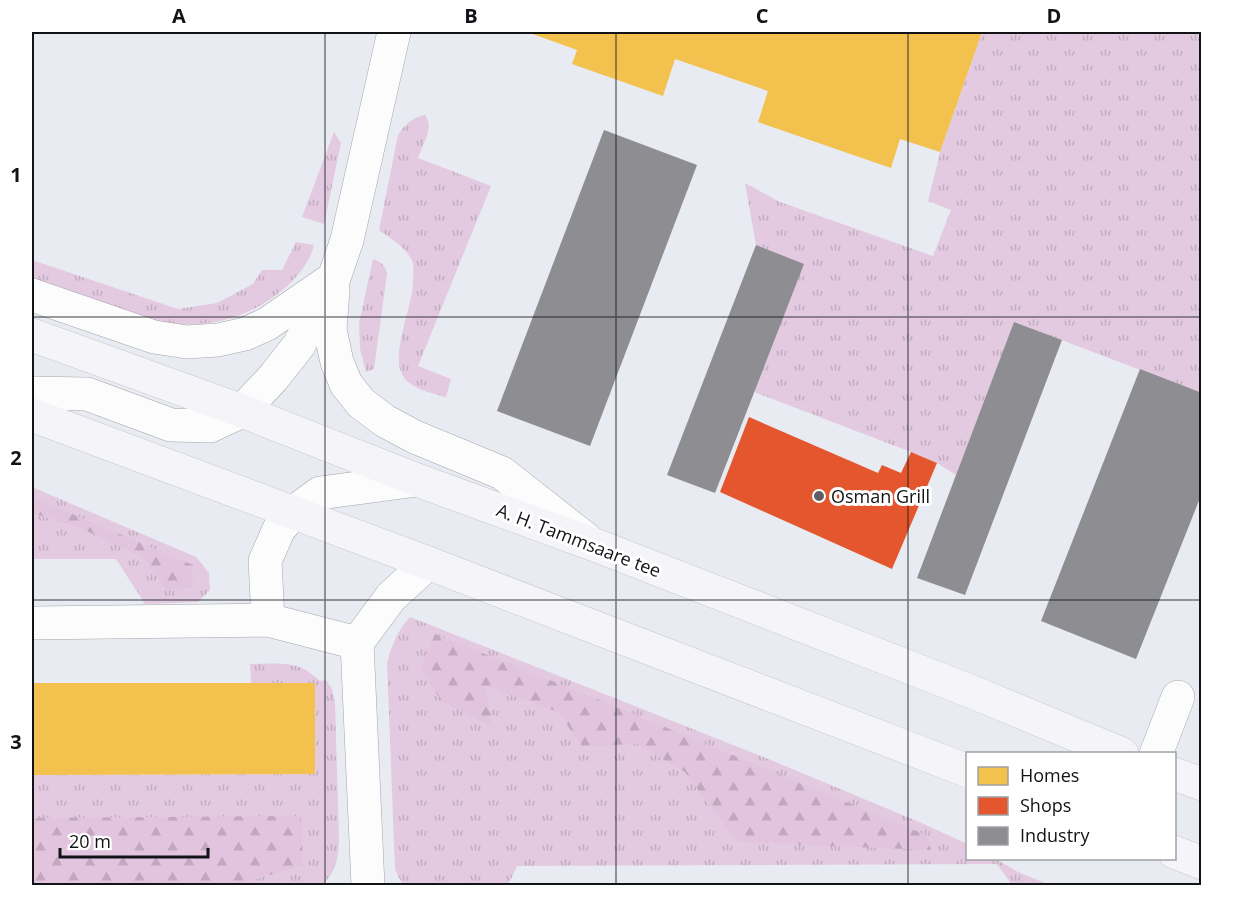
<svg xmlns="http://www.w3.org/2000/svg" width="1233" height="917" font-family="'Open Sans',sans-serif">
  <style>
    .grass { fill: url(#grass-tufts) }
    .forest { fill: url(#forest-firs) }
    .homes { fill: #f2c14e }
    .shops { fill: #e4572e }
    .industry { fill: #8d8d92 }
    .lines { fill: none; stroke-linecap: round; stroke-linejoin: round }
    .minor-casing { stroke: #a4a5aa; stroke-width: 34 }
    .major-casing { stroke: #c7c9cc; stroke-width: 34 }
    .minor { stroke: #fcfcfd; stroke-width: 33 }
    .major { stroke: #f5f4f8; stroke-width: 33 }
    .grid { fill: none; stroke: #111317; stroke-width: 1.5; stroke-opacity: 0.55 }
    .poi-dot { fill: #5d5f64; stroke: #fff; stroke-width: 2 }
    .labels { text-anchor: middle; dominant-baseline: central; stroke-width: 6; stroke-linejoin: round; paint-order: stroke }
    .poi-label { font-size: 18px; fill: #111317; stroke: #fff; text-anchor: start }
    .street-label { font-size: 18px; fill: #111317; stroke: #fff }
    .neatline { fill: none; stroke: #111317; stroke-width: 2 }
    .grid-label { font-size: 20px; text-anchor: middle; font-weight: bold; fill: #111317 }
  </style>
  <defs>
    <pattern id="grass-tufts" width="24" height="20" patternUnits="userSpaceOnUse" patternTransform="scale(1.5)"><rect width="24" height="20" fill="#e3cae0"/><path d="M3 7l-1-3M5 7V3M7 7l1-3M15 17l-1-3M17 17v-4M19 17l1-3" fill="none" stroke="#c2adbf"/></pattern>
    <pattern id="forest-firs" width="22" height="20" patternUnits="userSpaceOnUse" patternTransform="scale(1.5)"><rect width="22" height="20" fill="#e3c4de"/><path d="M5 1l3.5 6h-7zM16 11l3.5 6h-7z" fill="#c2a8be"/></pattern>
  </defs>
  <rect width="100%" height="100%" fill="#e9ebf2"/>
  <!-- grass -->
  <g class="grass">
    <polygon points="982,32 1201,32 1201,393 1014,322 956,475 937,463 911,452 754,392 756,245 745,183 780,202 933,256 951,210 928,201 940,152"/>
    <path d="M 425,115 C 435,127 422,145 418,158 L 491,186 L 418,366 L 451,379 L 446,397 C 432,393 409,389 402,374 C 391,354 412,307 413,284 C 413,277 415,267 412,261 C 406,247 391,239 379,230 L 398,135 C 405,124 412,118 425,115 Z"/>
    <polygon points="334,132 341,143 324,224 302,217"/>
    <path d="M 296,242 L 314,245 C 309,266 292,283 276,295 C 242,321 195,331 154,320 C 138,316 122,310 106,304 C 81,296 56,288 32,279 L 32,260 L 178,309 L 217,303 L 253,284 L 262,270 L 282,270 Z"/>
    <path d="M 373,259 C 381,262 384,264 387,273 L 374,369 L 366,372 L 360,349 L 359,323 Z"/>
    <polygon points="32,487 196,557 209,573 210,590 198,602 145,604 116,559 32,559"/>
    <path d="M 410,617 L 771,760 L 924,824 L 967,844 L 968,858 L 996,859 L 1018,872 L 1050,885 L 1012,885 L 997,864 L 517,866 L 508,885 L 403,885 L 395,870 L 387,663 C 392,645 397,631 410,617 Z"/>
    <path d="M 250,664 C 267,664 289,661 304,669 C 310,672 315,677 320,681 L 326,680 L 332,689 L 335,702 L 339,839 C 338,860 337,869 323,885 L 32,885 L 32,775 L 315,774 L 315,683 L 251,683 Z"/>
  </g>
  <!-- forest -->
  <g class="forest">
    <polygon points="32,497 193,565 192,587 167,591 143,557 78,527 32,513"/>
    <polygon points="435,634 602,701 926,835 931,850 827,846 736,841 685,772 637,744 582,746 558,712 486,686 491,726 441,701 421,667"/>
    <polygon points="301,816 303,865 237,885 32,885 32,818"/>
  </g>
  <!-- homes -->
  <g class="homes">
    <polygon points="527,32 982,32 940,152 900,139 891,168 758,122 768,91 675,59 663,96 572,64 577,50"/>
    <polygon points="32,683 315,683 315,774 32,775"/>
  </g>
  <!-- shops -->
  <polygon class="shops" points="749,417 878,473 882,465 901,473 911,452 937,463 892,569 720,492"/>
  <!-- industry -->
  <g class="industry">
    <polygon points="604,130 697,165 590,446 497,411"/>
    <polygon points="756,245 804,264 715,493 667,475"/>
    <polygon points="1014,322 1062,340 965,595 917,578"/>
    <polygon points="1140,369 1202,393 1202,493 1136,659 1041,621"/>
  </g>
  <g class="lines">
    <!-- minor casing -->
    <g class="minor-casing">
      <g id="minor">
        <polyline points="333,290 330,330 337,362 346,384 361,403 385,421 415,437 502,473 586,539"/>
        <polyline points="32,295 154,337 187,342 218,340 245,334 267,324 328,282"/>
        <polyline points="32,393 87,394 171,425 210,426 242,411 273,378 299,345 334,278 347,240 394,32"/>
        <polyline points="268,620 265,561 279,529 293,513 320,493 417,480"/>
        <polyline points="32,623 268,620 357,643 368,886"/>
        <polyline points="357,643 391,597 428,563"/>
        <polyline points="1156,754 1178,697"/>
      </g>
    </g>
    <!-- major casing -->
    <g class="major-casing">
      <g id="major">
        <polyline points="32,335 242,411 417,480 595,545 965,689 1122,754"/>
        <polyline points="32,415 428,563 968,771"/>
        <polyline points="1174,774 1202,784"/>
        <polyline points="1174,852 1202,863"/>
      </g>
    </g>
    <!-- minor -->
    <use href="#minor" class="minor"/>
    <!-- major -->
    <use href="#major" class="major"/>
  </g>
  <!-- grid -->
  <path class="grid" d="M 325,32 L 325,886M 616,32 L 616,886M 908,32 L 908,886M 32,317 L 1202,317M 32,600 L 1202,600"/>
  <!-- markers -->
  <circle class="poi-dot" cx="819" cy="496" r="6"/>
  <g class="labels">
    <!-- poi labels -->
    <g class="poi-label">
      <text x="831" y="496">Osman Grill</text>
    </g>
    <!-- street labels -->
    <g class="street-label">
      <text transform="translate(579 540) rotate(21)">A. H. Tammsaare tee</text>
    </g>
  </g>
  <!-- border -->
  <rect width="1233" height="917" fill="none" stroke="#ffffff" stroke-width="66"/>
  <!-- legend -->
  <rect x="966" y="752" width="210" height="108" fill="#ffffff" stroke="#a0a1a2" stroke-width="1.5"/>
  <rect x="978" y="767" width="30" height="18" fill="#f2c14e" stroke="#a0a1a2" stroke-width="1.5"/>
  <text x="1020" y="782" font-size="18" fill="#111317">Homes</text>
  <rect x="978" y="797" width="30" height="18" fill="#e4572e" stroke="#a0a1a2" stroke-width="1.5"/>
  <text x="1020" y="812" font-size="18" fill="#111317">Shops</text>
  <rect x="978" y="827" width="30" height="18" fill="#8d8d92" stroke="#a0a1a2" stroke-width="1.5"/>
  <text x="1020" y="842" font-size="18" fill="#111317">Industry</text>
  <!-- scale -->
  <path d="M60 848v9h148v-9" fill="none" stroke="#111317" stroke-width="3"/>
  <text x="69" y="848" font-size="18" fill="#111317" stroke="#ffffff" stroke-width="4.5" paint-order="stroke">20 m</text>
  <rect x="33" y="33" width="1167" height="851" class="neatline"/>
  <g class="grid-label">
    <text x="179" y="23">A</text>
    <text x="471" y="23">B</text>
    <text x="762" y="23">C</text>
    <text x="1054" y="23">D</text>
    <text x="16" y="182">1</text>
    <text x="16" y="465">2</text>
    <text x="16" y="749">3</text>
  </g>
</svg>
